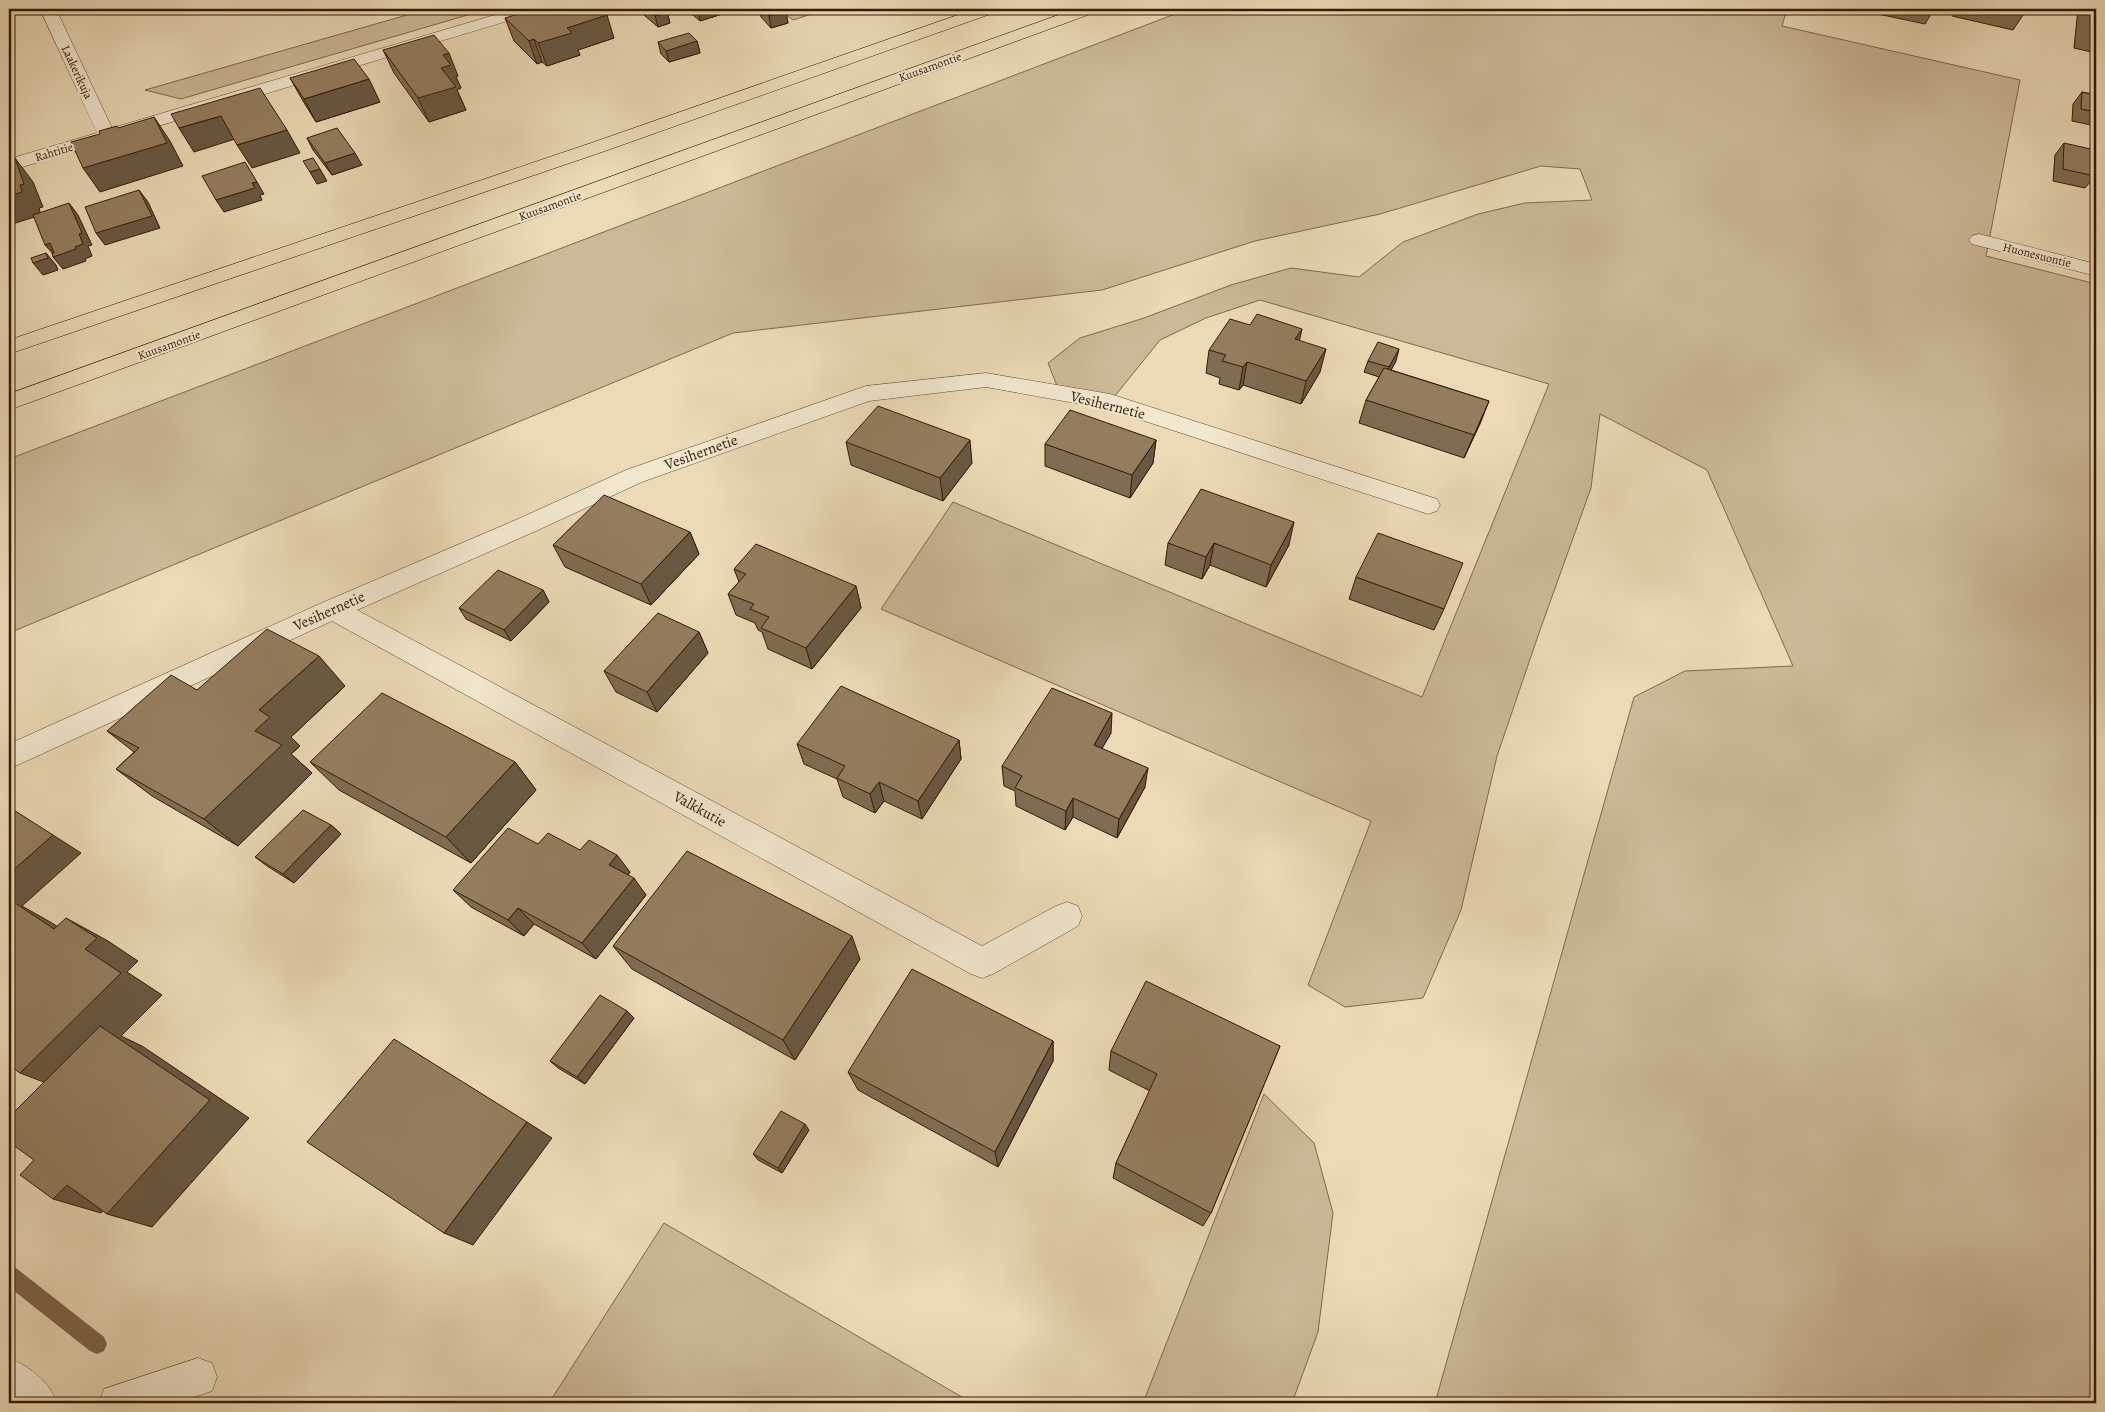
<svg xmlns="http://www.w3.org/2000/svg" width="2105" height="1412" font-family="Alegreya,serif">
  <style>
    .green { fill: #ccb997; stroke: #81684c }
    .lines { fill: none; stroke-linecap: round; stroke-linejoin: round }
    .stream { fill: #7d6549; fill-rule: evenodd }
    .minor-casing { stroke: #63482f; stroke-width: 1 }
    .highway-casing { stroke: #361802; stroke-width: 1 }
    .minor { fill: #f2e7cf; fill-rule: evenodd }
    .highway { fill: #ebdab5; fill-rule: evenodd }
    .wall { fill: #7f6c52; stroke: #361802 }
    .shaded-wall { fill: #685842; stroke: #361802 }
    .building { fill: #947d5f; stroke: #361802 }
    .labels { text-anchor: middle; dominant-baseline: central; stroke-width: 4; stroke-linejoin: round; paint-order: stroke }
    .far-street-label { font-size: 12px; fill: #361802; stroke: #f2e7cf }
    .street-label { font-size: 15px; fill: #361802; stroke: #f2e7cf }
  </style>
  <rect width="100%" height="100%" fill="#ebdab5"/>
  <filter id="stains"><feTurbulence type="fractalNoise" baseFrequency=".004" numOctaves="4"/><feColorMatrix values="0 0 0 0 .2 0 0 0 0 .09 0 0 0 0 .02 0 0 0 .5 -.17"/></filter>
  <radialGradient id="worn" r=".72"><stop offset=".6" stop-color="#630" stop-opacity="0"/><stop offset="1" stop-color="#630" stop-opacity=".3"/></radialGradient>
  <!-- green -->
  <g class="green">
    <polygon points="428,9 488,9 181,99 145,90"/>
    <polygon points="778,9 827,9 793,20"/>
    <polygon points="1188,9 1787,9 1782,26 2020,80 1986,256 2096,284 2096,1403 1435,1403 1634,697 1685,671 1793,666 1707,470 1600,414 1591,488 1540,630 1497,756 1461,910 1423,998 1345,1007 1308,985 1371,821 881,609 953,502 1422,697 1549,384 1260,300 1206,318 1160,340 1110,402 1059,391 1048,363 1080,338 1144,318 1231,285 1291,268 1359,277 1403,242 1478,214 1525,203 1592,200 1580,169 1541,166 1380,214 1255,241 1102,290 733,333 9,633 9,459"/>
    <polygon points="1264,1094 1314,1143 1333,1213 1318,1332 1292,1403 1143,1403"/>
    <polygon points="664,1223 972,1403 549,1403"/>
  </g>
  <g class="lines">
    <!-- stream -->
    <polygon class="stream" points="9,1265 16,1268 104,1337 107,1344 104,1351 97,1354 90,1351 9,1287"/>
    <!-- minor casing -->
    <g class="minor-casing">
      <g id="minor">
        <polygon points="40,9 56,9 112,128 515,9 539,9 537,12 9,171 9,159 97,133"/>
        <polygon points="1979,234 2096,264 2096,276 1972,244 1969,240 1972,236"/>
        <polygon points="986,373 1110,394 1437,499 1440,505 1437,511 1428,514 1108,409 986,387 869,401 642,482 536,531 357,610 982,946 1056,906 1067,902 1078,906 1082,916 1078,926 993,974 982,978 971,974 332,621 9,769 9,744 324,602 518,519 626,470 866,386"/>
        <path d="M 9,1358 C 29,1366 50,1382 57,1403 L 9,1403 Z"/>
        <polygon points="198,1358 212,1363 217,1377 212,1391 176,1403 99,1403 104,1389"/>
      </g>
    </g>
    <!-- highway casing -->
    <g class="highway-casing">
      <g id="highway">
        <polygon points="975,9 998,9 996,12 605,151 9,354 9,340 591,143"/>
        <polygon points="1075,9 1098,9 1096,12 9,410 9,394"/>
      </g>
    </g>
    <!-- minor -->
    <use href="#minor" class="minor"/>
    <!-- highway -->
    <use href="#highway" class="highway"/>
  </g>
  <!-- wall -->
  <g class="wall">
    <polygon points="637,9 664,9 667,12 670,23 658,27"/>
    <polygon points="686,9 738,9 700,21"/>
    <polygon points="759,9 783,9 788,23 771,28 761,17"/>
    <polygon points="1859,9 1934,9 1925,24 1859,10"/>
    <polygon points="1953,9 2027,9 2013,30 1952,16"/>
    <polygon points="2078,9 2096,9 2096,53 2074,48"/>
    <polygon points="505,18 614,38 578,50 580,55 547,66 542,62 537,64 514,41"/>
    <polygon points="697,41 700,53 669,62 661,54 658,42"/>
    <polygon points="383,50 458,76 456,77 461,88 457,90 466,110 429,122 394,73"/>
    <polygon points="290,78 380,102 316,122 303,101"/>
    <polygon points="2082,92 2096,95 2096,126 2072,121 2073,104"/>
    <polygon points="307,138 362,165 332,175 313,150"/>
    <polygon points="2064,143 2095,176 2085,188 2053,181 2055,155"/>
    <polygon points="1299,341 1320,372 1301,404 1243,385 1239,390 1219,384 1220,378 1206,373 1209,350"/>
    <polygon points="1368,361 1396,361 1391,370 1489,401 1464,458 1359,423 1366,400 1379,377 1364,372"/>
    <polygon points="1156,440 1153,463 1130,498 1045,466 1045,444"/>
    <polygon points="846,442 972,463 943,501 851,465"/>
    <polygon points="690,532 699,554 651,605 565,567 553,545"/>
    <polygon points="1168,543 1289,545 1266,587 1210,565 1202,579 1165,565"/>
    <polygon points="734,569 856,586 861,608 812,669 768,649 762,632 758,630 755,623 736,615 728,594 739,582"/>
    <polygon points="1356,577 1444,609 1434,630 1349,599"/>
    <polygon points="543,590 549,602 511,641 466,619 459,608"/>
    <polygon points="699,632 708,653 657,712 616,692 604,671"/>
    <polygon points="345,686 291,737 300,746 291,754 312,773 238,846 152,796 116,769 134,752 107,731 197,690"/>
    <polygon points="1111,733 1102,748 1145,787 1117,838 1073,817 1065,830 1016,806 1015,791 1004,786 1002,766"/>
    <polygon points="959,740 961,759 922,819 884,801 875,813 843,797 837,779 804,764 797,744"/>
    <polygon points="310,762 515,762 536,790 471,863 339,790"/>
    <polygon points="331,825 341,834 294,883 267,866 255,857"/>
    <polygon points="538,844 580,850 630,872 628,875 646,895 596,959 534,924 524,936 471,907 453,890"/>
    <polygon points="613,946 860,959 795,1060 632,969"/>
    <polygon points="627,1011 634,1018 585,1084 558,1068 550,1061"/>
    <polygon points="1053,1041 1053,1061 998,1167 858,1090 848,1072"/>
    <polygon points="1280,1046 1211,1213 1203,1226 1113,1178 1116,1163 1150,1091 1109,1070 1111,1051"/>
    <polygon points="809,1130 782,1173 758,1160 753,1154"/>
  </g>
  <!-- shaded-wall -->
  <g class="shaded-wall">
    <polygon points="698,9 738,9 700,21"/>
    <polygon points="786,11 788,23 771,28 769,16"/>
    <polygon points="667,12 670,23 658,27 655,16"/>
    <polygon points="607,15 614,38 578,50 580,55 547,66 538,43 567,28"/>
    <polygon points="534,39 542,62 537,64 529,41"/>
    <polygon points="697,41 700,53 669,62 666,51"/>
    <polygon points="449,53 458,76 456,77 461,88 457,90 466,110 429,122 418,98 441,68 443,55"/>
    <polygon points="369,79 380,102 316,122 304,99"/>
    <polygon points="221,116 235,139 194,152 179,128"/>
    <polygon points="154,117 170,141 183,166 100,192 83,168"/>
    <polygon points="287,130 300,153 252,168 237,145"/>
    <polygon points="355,153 362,165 332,175 325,163"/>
    <polygon points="15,158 33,182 43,207 39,208 41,215 9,225 9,196 20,185"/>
    <polygon points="320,169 327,181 317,184 310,172"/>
    <polygon points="257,182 264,194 260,195 262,200 224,212 216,200 252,183"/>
    <polygon points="139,190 148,202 160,228 105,245 96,233"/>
    <polygon points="69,203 78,215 92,245 88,246 92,256 85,259 86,261 63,269 53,257 55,256 45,245 50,243 75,247 79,234"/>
    <polygon points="46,253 56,265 58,270 43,275 33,263"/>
    <polygon points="1302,329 1297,352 1295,339"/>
    <polygon points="1326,349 1320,372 1301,404 1306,381"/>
    <polygon points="1399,349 1396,361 1386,379 1389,367"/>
    <polygon points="1247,362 1243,385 1239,390 1243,367"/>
    <polygon points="1489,401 1480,424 1464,458 1474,435"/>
    <polygon points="970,440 972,463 943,501 940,478"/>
    <polygon points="1156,440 1153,463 1130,498 1132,475"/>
    <polygon points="1294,522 1289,545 1266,587 1271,565"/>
    <polygon points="690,532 699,554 651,605 641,584"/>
    <polygon points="1214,543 1210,565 1202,579 1206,557"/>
    <polygon points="856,586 861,608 812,669 806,648"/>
    <polygon points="543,590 549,602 511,641 504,630"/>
    <polygon points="699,632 708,653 657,712 647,692"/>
    <polygon points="319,656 345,686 291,737 300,746 291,754 312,773 238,846 204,819 259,710"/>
    <polygon points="1112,713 1111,733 1093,764 1094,745"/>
    <polygon points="959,740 961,759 922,819 918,801"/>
    <polygon points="515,762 536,790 471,863 446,837"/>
    <polygon points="1148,768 1145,787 1117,838 1119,819"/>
    <polygon points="879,782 884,801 875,813 870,794"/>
    <polygon points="1073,798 1073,817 1065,830 1066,811"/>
    <polygon points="331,825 341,834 294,883 283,874"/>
    <polygon points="53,835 81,853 22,906 52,923 88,947 66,918 108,941 138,961 127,972 162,995 121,1036 142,1046 249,1118 152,1227 107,1214 67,1091 20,1073 9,919 9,874"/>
    <polygon points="617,855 630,872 622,883 609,865"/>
    <polygon points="634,878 646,895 596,959 582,943"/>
    <polygon points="518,908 534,924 524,936 508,920"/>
    <polygon points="852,936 860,959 795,1060 783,1040"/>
    <polygon points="627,1011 634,1018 585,1084 577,1077"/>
    <polygon points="1053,1041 1053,1061 998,1167 995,1152"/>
    <polygon points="527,1122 552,1138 473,1245 444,1233"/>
    <polygon points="805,1124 809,1130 782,1173 778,1168"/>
    <polygon points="67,1185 114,1198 101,1213 53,1199"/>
  </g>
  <!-- building -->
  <g class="building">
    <polygon points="534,9 599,9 607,15 567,28 572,33 538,43 534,39 529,41 505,18"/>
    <polygon points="647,9 664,9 667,12 655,16"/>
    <polygon points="762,9 783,9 786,11 769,16"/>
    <polygon points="2092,9 2096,9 2096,27 2090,25"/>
    <polygon points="689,33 697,41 666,51 658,42"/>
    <polygon points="434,35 449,53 443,55 451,65 441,68 456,87 418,98 383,50"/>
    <polygon points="354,59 369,79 304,99 290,78"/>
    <polygon points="260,88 287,130 237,145 221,116 179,128 171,114"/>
    <polygon points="2082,92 2096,95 2096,112 2081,109"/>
    <polygon points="154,117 167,143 83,168 71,142 100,134 99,131 117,126 118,128"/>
    <polygon points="337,128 355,153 325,163 307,138"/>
    <polygon points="2064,143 2095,150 2095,176 2063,169"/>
    <polygon points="15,158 24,184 20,185 22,192 9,196 9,160"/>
    <polygon points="313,158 320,169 310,172 303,161"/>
    <polygon points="245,162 257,182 252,183 255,188 216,200 202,176"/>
    <polygon points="139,190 152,216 96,233 85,207"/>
    <polygon points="69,203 82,233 79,234 83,244 75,247 76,249 53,257 52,253 54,253 50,243 45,245 33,215"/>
    <polygon points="46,253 48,258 33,263 31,258"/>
    <polygon points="1257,314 1302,329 1295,339 1326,349 1306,381 1247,362 1243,367 1222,361 1226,355 1209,350 1230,319 1250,325"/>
    <polygon points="1378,342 1399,349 1389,367 1368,361"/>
    <polygon points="1384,368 1489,401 1474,435 1366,400"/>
    <polygon points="878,406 970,440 940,478 846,442"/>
    <polygon points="1070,410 1156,440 1132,475 1045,444"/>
    <polygon points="1201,489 1294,522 1271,565 1214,543 1206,557 1168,543"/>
    <polygon points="604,495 690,532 641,584 553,545"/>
    <polygon points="1378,533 1463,563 1444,609 1356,577"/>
    <polygon points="756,544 856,586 806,648 761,628 769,617 750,609 754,604 728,594 746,574 734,569"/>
    <polygon points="498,570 543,590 504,630 459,608"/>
    <polygon points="658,613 699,632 647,692 604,671"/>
    <polygon points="267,629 319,656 259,710 270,717 255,731 282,745 204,819 116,769 139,748 107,731 171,675 197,690"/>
    <polygon points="841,686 959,740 918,801 879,782 870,794 837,778 845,766 797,744"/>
    <polygon points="1052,688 1112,713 1094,745 1148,768 1119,819 1073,798 1066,811 1015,788 1022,776 1002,766"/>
    <polygon points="382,693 515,762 446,837 310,762"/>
    <polygon points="9,807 53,835 9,874"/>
    <polygon points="303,810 331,825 283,874 255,857"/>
    <polygon points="508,828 538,844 548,833 580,850 589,840 617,855 609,865 634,878 582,943 518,908 508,920 453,890"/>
    <polygon points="687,851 852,936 783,1040 613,946"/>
    <polygon points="9,899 54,929 66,918 97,938 85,949 121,973 20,1073 9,1065"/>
    <polygon points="912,969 1053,1041 995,1152 848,1072"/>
    <polygon points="1146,981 1280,1046 1211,1213 1116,1163 1157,1074 1111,1051"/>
    <polygon points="600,995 627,1011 577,1077 550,1061"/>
    <polygon points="100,1026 210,1100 107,1214 67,1185 53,1199 20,1175 34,1160 9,1142 9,1117"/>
    <polygon points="394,1039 527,1122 444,1233 307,1142"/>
    <polygon points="781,1111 805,1124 778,1168 753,1154"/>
  </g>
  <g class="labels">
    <!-- far-street labels -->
    <g class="far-street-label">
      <text transform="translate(930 67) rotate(-20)">Kuusamontie</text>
      <text transform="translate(77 72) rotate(65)">Laakerikuja</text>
      <text transform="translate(54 152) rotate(-17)">Rahtitie</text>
      <text transform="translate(550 206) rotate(-20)">Kuusamontie</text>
      <text transform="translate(2037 255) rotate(14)">Huonesuontie</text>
      <text transform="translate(169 345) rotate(-20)">Kuusamontie</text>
    </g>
    <!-- street labels -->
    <g class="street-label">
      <text transform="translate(1108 405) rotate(14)">Vesihernetie</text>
      <text transform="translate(701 452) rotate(-20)">Vesihernetie</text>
      <text transform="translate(329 611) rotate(-24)">Vesihernetie</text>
      <text transform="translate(700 809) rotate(29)">Valkkutie</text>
    </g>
  </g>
  <!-- margin -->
  <rect width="2105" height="1412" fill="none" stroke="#ebdab5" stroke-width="30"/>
  <rect x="10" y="10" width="2085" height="1392" fill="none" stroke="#361802" stroke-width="2.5"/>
  <rect x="15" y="15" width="2075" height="1382" fill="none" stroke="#361802"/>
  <rect width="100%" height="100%" filter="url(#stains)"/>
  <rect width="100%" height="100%" fill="url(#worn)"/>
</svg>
